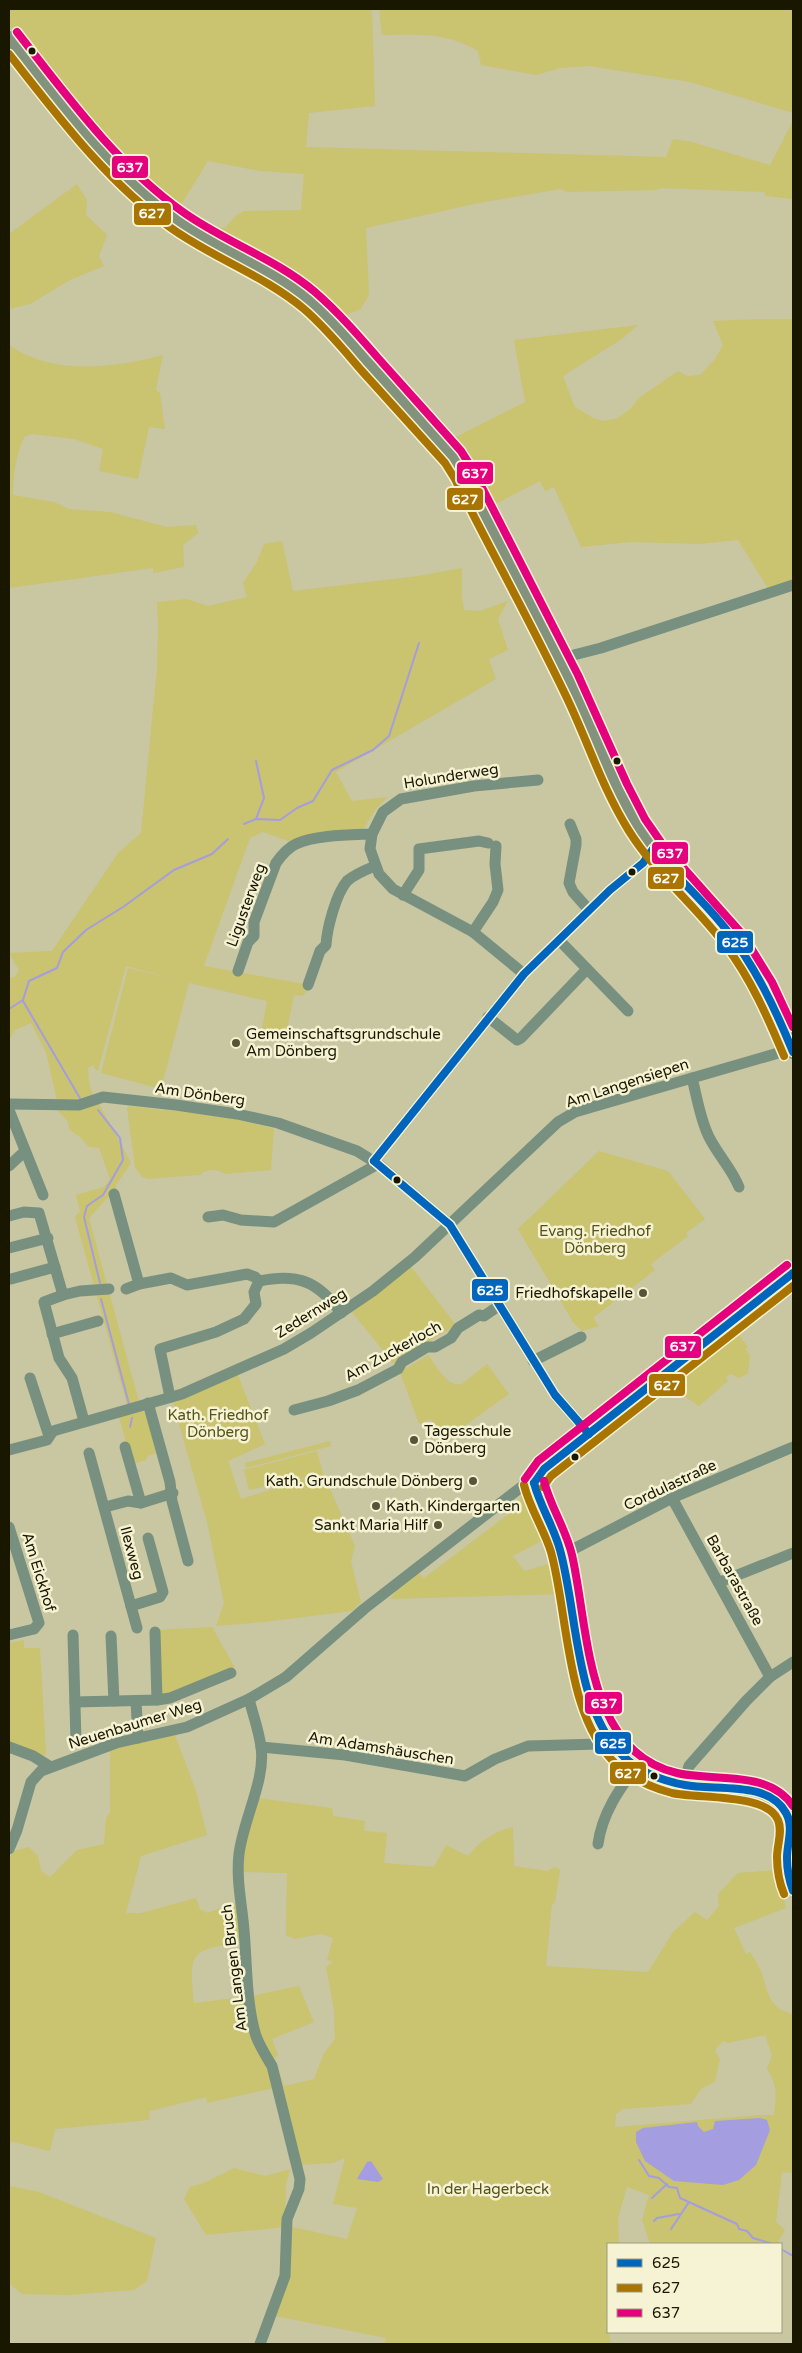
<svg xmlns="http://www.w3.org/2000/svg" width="802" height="2353" font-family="'Varela Round',sans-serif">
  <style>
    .green { fill: #cac370; fill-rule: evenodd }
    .water { fill: #a49ddf }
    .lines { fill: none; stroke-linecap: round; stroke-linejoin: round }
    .stream { stroke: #a49ddf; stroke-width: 2 }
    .minor { stroke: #779080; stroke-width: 11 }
    .major { stroke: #83927d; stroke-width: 14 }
    .bus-1-casing { stroke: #f5f3d3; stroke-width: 11 }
    .bus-2-casing { stroke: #f5f3d3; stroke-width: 11 }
    .bus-3-casing { stroke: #f5f3d3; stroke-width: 11 }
    .bus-1 { stroke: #0065bd; stroke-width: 8 }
    .bus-2 { stroke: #a97400; stroke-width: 8 }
    .bus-3 { stroke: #e5007d; stroke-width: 8 }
    .bus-dot { fill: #191700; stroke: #f5f3d3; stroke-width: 2 }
    .poi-dot { fill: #575439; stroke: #f5f3d3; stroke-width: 2 }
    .labels { text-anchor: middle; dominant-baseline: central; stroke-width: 5; stroke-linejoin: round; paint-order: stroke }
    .street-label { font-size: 15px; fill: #191700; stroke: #f5f3d3 }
    .poi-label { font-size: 15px; fill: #191700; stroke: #f5f3d3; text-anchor: start }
    .park-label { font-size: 15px; fill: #56521b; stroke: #f5f3d3 }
    .line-badge { stroke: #f5f3d3; stroke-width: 2 }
    .badge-label { font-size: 14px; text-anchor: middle; font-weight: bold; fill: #fff }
  </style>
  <rect width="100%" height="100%" fill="#c9c6a2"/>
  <!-- green -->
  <g class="green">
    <polygon points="9,9 372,9 375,106 309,113 306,147 666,157 673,139 692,142 770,165 793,121 793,199 766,196 764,192 661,188 656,190 566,192 561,189 479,203 366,228 369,295 361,309 346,315 320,293 211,231 216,227 225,228 235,216 244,211 301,210 304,174 260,171 208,161 181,205 182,207 179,211 157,195 109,150 50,76 36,52 9,26"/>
    <path d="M 379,9 L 793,9 L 793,113 L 690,82 L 589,66 L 561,68 L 536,75 L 481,65 L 478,51 C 447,32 417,34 382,35 Z"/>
    <polygon points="77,184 87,200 86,215 107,235 99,256 104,266 70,280 30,304 9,309 9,234"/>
    <polygon points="759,319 793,319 793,583 769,590 738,540 700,544 632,542 581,547 554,487 545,491 540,481 488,508 466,462 450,440 525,402 514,340 638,325 622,339 563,376 575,407 593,418 604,421 618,418 629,410 640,397 678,371 687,376 700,375 715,359 723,345 713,321"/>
    <path d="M 9,345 C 53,376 114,368 163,355 L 156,390 L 160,393 L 165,429 L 149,427 L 138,479 L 99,471 L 103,449 L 74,439 L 32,434 L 25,436 C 16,453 13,475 13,495 L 54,502 L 69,509 L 110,512 L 167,527 L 196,525 L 198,533 L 183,545 L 184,567 L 153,573 L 153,568 L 9,588 Z"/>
    <polygon points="282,541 293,591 418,576 462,568 462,596 464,610 479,611 508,601 498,619 508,650 489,659 496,679 336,772 352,801 388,797 376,809 364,828 291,842 263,832 250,838 204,966 304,984 310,988 302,996 294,995 286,1035 262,1029 267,1001 189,983 161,1089 101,1073 128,968 177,980 126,966 98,1071 94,1068 94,1065 88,1068 89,1083 93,1095 79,1101 57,1101 46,1052 31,1023 15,1030 9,1040 9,978 15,977 19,970 9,953 52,951 118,853 141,833 157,668 158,628 157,602 187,599 208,606 247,597 243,583 257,562 264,544"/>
    <polygon points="98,1102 131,1163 116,1185 116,1188 89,1218 139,1402 127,1405 75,1217 80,1211 76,1195 104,1187 110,1179 99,1148 89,1147 80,1137 70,1130 67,1120 57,1110"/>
    <path d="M 129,1106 C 153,1110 177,1110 202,1113 C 226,1117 250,1122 274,1129 L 271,1170 L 225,1174 C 218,1169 207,1168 200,1175 L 148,1179 L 142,1177 L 135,1167 L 127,1108 Z"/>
    <polygon points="599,1151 668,1171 705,1219 686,1233 688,1236 651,1264 655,1270 593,1318 599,1326 582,1331 573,1322 518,1229"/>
    <polygon points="411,1267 456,1325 393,1363 352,1312"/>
    <polygon points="738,1334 748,1347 745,1349 750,1355 748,1373 740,1378 730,1374 726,1378 728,1381 699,1406 665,1383 726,1335"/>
    <path d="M 428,1355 C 437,1366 447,1388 462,1384 L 487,1364 L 509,1394 L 442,1442 L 431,1419 L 419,1424 L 400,1372 Z"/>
    <polygon points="238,1375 265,1444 228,1461 241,1499 314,1476 249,1490 244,1470 317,1451 323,1473 355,1546 351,1561 361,1602 352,1611 264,1622 216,1626 224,1603 207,1522 173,1403"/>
    <polygon points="145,1409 156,1453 148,1456 146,1460 132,1464 119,1417"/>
    <polygon points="330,1441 331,1446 246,1468 245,1463"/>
    <polygon points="527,1494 531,1497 549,1537 513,1556 524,1571 556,1562 562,1594 390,1599 397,1590 419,1573 424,1578 522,1504 519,1498"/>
    <polygon points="212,1627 235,1668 169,1696 159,1696 156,1630"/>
    <polygon points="24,1640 24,1648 40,1648 46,1754 35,1761 9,1753 9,1643"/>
    <path d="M 175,1735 L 196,1791 L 207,1835 L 141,1856 L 126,1913 L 141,1913 L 196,1898 L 200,1909 L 207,1913 L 239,1902 L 243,1942 C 192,1950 188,1949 194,2003 L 252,1996 L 299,1986 L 314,2022 L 272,2039 L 278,2055 L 275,2058 L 284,2086 L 314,2079 L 324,2053 L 335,2039 L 334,2010 L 326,1967 L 333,1962 L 327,1960 L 333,1938 L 321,1934 L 294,1939 L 286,1935 L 287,1873 L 242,1872 L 242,1857 L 257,1798 L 332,1808 L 333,1816 L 365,1821 L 364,1831 L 387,1833 L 384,1863 L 434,1867 L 446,1845 L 468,1856 C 480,1841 494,1832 513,1827 L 514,1866 L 547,1871 L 555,1867 L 560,1870 L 555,1903 L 552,1904 L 546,1966 L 648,1972 L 673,1932 L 695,1912 L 707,1920 L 719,1906 L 718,1894 L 738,1873 L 777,1870 L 786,1908 L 734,1928 L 746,1954 L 750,1952 C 755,1960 761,1969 763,1977 C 769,1997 771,2009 793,2014 L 793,2173 L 782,2172 L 776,2222 L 785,2230 L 777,2244 L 646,2244 L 650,2243 L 642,2220 L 649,2195 L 627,2187 L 618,2218 L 619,2244 L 608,2244 L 608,2313 L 606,2314 L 611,2344 L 385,2344 L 386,2338 L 275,2316 L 288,2226 L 347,2239 L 357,2208 L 333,2204 L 345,2158 L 333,2163 L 301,2165 L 281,2090 L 284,2089 L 283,2086 L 207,2103 L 206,2097 L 150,2111 L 149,2120 L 55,2129 L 50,2151 L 9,2141 L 9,1860 L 13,1851 L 29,1847 L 38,1856 L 41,1871 L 50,1877 L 77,1850 L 104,1844 L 106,1818 L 110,1813 L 110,1749 ZM 765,2035 L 772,2055 L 767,2069 C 778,2086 776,2096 774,2115 L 760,2115 L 615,2127 L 616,2114 L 623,2109 L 691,2104 L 701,2089 L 715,2082 L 720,2059 L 715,2050 L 723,2041 L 728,2043 Z"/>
    <polygon points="234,2168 265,2176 290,2169 286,2185 285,2227 206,2235 184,2199 190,2187 204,2183"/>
    <polygon points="9,2186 39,2192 156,2238 147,2281 134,2290 68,2295 22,2294 9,2283"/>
  </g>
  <!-- water -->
  <g class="water">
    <polygon points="760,2118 767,2120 770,2130 756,2165 739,2180 723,2185 674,2181 645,2161 636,2142 636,2132 643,2128 697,2122 698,2126 704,2132 713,2129 715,2121"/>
    <polygon points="371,2161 383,2179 378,2182 357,2179 367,2162"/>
  </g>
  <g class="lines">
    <!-- stream -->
    <g class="stream">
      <polyline points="256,761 264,798 256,819"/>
      <polyline points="244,824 256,819 280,820 297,808 313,801 332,770 373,750 389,736 419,643"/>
      <polyline points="23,1001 81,1100"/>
      <polyline points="9,1009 23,1000 29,981 57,968 63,952 86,930 123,907 174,870 212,854 228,839"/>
      <polyline points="98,1110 120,1138 123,1160 103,1195 87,1206 84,1217 100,1283"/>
      <polyline points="101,1299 129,1404"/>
      <polyline points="130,1427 132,1418"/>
      <polyline points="639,2160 649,2176 659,2178 669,2187 677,2188 680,2198 737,2224 739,2229 747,2231 753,2238 773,2244"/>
      <polyline points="652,2198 667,2184"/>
      <polyline points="654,2221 657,2218 679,2214"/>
      <polyline points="671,2229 689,2202"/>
      <polyline points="781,2249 793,2256"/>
    </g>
    <!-- minor -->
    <g class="minor">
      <polyline points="558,659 601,648 793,585"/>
      <polyline points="570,824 576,839 576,845 569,883 573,892 589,910"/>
      <polyline points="403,895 419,870 419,849 479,841 488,843"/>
      <polyline points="473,932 493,902 498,890 495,864 496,846"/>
      <polyline points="559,940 628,1011"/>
      <path d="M 238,971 L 248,942 L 254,936 L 254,922 L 276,863 C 281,856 287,848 296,844 C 315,835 350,835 372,834"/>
      <polyline points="524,974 473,932 393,889 379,874 370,849 372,834 383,812 401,799 474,786 538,780"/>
      <path d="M 308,985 L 320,951 L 326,945 C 327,928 336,894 347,881 C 355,874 365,870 375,866"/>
      <polyline points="488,1017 517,1040 521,1038 587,969"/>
      <path d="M 692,1078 C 697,1097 700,1119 709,1137 C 718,1155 732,1169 739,1187"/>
      <polyline points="9,1104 79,1105 103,1097 176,1105 237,1114 278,1123 357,1151 378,1164 450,1225 555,1395 589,1434"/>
      <polyline points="9,1110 43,1195"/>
      <polyline points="374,1161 524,974 610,890 643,863 653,849"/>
      <polyline points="9,1166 25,1151"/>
      <polyline points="114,1194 139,1284"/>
      <polyline points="9,1216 24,1212 39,1213 63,1295 44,1302 59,1358 72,1378 84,1421"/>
      <polyline points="208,1217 223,1215 241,1220 274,1222 378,1164"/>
      <polyline points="9,1248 48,1238"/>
      <polyline points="11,1279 55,1267"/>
      <path d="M 259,1281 C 297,1273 318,1281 341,1313"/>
      <polyline points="126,1289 139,1284 171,1278 187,1285 247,1274 255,1277 259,1281"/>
      <polyline points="63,1295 80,1291 109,1289"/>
      <polyline points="52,1334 98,1321"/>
      <polyline points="533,1361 581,1337"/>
      <polyline points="30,1378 49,1436"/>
      <polyline points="170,1397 160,1349 216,1332 244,1319 256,1304 254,1292 259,1281"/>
      <polyline points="148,1403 170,1482 172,1501 188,1561"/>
      <polyline points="294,1410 328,1401 358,1390 398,1369 402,1362 427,1347 435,1347 451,1338 458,1328 479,1315 484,1316 500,1305"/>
      <polyline points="125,1447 141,1503"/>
      <polyline points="9,1450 47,1440 53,1431 182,1394 284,1349 311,1333 373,1291 415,1257 558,1122 575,1112 792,1049"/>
      <polyline points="89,1453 137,1628"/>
      <path d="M 534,1483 C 539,1509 557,1531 562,1557 C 569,1587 574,1617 579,1647 C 590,1704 600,1758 663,1780 C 691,1789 725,1789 754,1791 C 771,1796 789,1807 790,1826 C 791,1835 787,1844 787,1853 C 786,1866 789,1880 793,1891"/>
      <polyline points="672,1498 770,1677"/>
      <polyline points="105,1507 128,1501 141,1503 173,1493"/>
      <polyline points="9,1527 39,1623 34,1629 9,1635"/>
      <polyline points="562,1555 672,1498 793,1447"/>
      <polyline points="720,1582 793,1553"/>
      <polyline points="131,1606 160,1597 163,1592 148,1538"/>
      <polyline points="73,1635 76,1741"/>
      <polyline points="111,1636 114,1701"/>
      <path d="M 249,1699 C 253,1715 259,1731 261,1747 C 266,1779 243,1820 239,1854 C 236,1880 242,1905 244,1930 C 247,1963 246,2004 256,2036 C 260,2047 266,2056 272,2066 L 300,2179 L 299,2189 L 287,2219 L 285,2276 L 260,2344"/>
      <polyline points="157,1700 170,1698 231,1673"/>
      <polyline points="136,1701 138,1738"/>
      <polyline points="75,1702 157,1700 155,1632"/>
      <polyline points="9,1747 33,1756 49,1766"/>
      <polyline points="261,1747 345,1755 465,1776 495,1759 528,1746 600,1744 609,1740"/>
      <polyline points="683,1784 689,1766 746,1701 770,1677 793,1662"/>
      <path d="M 598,1844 C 602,1814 619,1789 637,1766"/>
      <polyline points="9,1849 17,1830 31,1782 41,1771 116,1743 187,1727 249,1699 286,1677 364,1609 520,1488 534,1483 538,1475 544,1469 793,1273"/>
    </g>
    <!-- major -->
    <path class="major" d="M 9,38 C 62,104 106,168 176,219 C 213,246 256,264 294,289 C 309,299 322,312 334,324 L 453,457 L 464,474 C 498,543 535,611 569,679 C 593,727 609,778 636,824 C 659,863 695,892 724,927 C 755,963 775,1009 793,1052"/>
    <!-- bus-1 casing -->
    <g class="bus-1-casing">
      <g id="bus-1">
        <path d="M 653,849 C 676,877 703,900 725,928 C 755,966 775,1008 793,1052"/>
        <polyline points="374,1161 524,974 610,890 643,863 653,849"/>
        <polyline points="374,1161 450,1225 555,1395 589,1434"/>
        <path d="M 534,1483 C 540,1506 554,1527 560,1550 C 578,1614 574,1708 624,1757 C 640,1772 663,1781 685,1785 C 715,1791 768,1780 786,1813 C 794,1827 787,1843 787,1858 C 787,1869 789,1880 793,1891"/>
        <polyline points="534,1483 544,1469 793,1273"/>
      </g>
    </g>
    <!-- bus-2 casing -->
    <g class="bus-2-casing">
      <g id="bus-2">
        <path d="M 9,54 C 58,116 106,181 171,228 C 213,258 265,276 304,309 C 325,327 343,349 361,370 C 389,401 417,432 445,463 L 455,479 C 491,551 530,621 565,694 C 587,739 602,788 629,831 C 656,874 696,906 726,946 C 751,979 768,1018 784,1056"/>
        <path d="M 524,1485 C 530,1509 544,1529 551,1552 C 569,1617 565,1718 618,1766 C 633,1779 653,1788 672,1793 C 698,1799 767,1793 778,1820 C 783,1831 777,1845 777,1857 C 777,1870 779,1882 784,1894"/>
        <polyline points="543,1487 551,1476 793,1286"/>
      </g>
    </g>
    <!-- bus-3 casing -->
    <g class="bus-3-casing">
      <g id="bus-3">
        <path d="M 17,32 C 67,96 116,164 183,212 C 225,242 276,259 315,292 C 338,312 358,335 378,358 C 406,389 433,420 461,451 L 473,470 L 578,675 L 627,784 L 645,819 L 663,845 L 743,935 L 772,982 L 793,1027"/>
        <polyline points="525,1479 538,1461 787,1265"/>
        <path d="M 544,1481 C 550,1506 566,1529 572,1555 C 589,1629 585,1752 677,1773 C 714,1782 768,1769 793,1806"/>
      </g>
    </g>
    <!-- bus-1 -->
    <use href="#bus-1" class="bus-1"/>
    <!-- bus-2 -->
    <use href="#bus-2" class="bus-2"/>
    <!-- bus-3 -->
    <use href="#bus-3" class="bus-3"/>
  </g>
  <!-- markers -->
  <g class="bus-dot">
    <circle cx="32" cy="51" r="4.5"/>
    <circle cx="617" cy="761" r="4.5"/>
    <circle cx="632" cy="872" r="4.5"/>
    <circle cx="397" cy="1180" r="4.5"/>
    <circle cx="575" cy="1457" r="4.5"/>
    <circle cx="654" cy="1776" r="4.5"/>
  </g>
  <g class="poi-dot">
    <circle cx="236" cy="1043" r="5"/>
    <circle cx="643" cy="1293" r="5"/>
    <circle cx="414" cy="1440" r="5"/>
    <circle cx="473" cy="1481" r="5"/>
    <circle cx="376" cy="1506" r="5"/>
    <circle cx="438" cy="1525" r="5"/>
  </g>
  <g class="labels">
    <!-- street labels -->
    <g class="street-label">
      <text transform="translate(451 776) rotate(-9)">Holunderweg</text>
      <text transform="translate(246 905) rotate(-70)">Ligusterweg</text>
      <text transform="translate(627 1083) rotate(-18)">Am Langensiepen</text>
      <text transform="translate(200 1094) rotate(8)">Am Dönberg</text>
      <text transform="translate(311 1313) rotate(-32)">Zedernweg</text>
      <text transform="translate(393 1351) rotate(-29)">Am Zuckerloch</text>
      <text transform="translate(670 1485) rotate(-25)">Cordulastraße</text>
      <text transform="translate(132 1553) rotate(75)">Ilexweg</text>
      <text transform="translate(39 1572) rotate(73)">Am Eickhof</text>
      <text transform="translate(735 1580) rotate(61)">Barbarastraße</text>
      <text transform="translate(135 1724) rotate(-17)">Neuenbaumer Weg</text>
      <text transform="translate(381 1748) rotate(9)">Am Adamshäuschen</text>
      <text transform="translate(234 1968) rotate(-97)">Am Langen Bruch</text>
    </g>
    <!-- poi labels -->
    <g class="poi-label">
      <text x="246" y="1034">Gemeinschaftsgrundschule<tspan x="246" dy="17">Am Dönberg</tspan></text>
      <text x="633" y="1293" text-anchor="end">Friedhofskapelle</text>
      <text x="424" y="1431">Tagesschule<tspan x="424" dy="17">Dönberg</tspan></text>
      <text x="463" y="1481" text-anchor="end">Kath. Grundschule Dönberg</text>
      <text x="386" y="1506">Kath. Kindergarten</text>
      <text x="428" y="1525" text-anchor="end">Sankt Maria Hilf</text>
    </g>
    <!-- park labels -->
    <g class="park-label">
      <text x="595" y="1231">Evang. Friedhof<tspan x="595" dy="17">Dönberg</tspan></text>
      <text x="218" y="1415">Kath. Friedhof<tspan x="218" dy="17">Dönberg</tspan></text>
      <text x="488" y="2189">In der Hagerbeck</text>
    </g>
  </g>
  <g class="line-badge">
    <rect x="111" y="155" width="38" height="24" rx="5" fill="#e5007d"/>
    <rect x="133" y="202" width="39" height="24" rx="5" fill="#a97400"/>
    <rect x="456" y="461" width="38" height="24" rx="5" fill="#e5007d"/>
    <rect x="446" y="487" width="38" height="24" rx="5" fill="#a97400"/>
    <rect x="651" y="841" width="38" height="24" rx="5" fill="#e5007d"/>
    <rect x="647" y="866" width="38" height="24" rx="5" fill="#a97400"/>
    <rect x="716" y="930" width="38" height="24" rx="5" fill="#0065bd"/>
    <rect x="471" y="1278" width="38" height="24" rx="5" fill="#0065bd"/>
    <rect x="664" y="1335" width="38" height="24" rx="5" fill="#e5007d"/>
    <rect x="648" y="1373" width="38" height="24" rx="5" fill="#a97400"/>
    <rect x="584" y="1691" width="39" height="24" rx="5" fill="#e5007d"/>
    <rect x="594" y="1731" width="38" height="24" rx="5" fill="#0065bd"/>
    <rect x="609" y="1761" width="38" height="24" rx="5" fill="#a97400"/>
  </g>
  <g class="badge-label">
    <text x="130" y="172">637</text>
    <text x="152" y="218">627</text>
    <text x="475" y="478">637</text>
    <text x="465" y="504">627</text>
    <text x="670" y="858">637</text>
    <text x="666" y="883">627</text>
    <text x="735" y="947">625</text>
    <text x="490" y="1295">625</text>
    <text x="683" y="1351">637</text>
    <text x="667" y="1390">627</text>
    <text x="604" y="1708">637</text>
    <text x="613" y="1748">625</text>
    <text x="628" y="1778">627</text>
  </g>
  <!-- border -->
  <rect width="802" height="2353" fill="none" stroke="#191700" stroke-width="20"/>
  <!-- legend -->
  <rect x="607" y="2243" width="175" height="90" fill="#f5f3d3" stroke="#9d9b7f"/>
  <rect x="617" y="2259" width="25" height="8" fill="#0065bd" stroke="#9d9b7f"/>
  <text x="652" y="2268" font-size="15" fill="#191700">625</text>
  <rect x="617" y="2284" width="25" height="8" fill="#a97400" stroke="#9d9b7f"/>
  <text x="652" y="2293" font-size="15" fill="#191700">627</text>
  <rect x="617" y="2309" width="25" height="8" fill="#e5007d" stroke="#9d9b7f"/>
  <text x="652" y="2318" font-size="15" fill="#191700">637</text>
</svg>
